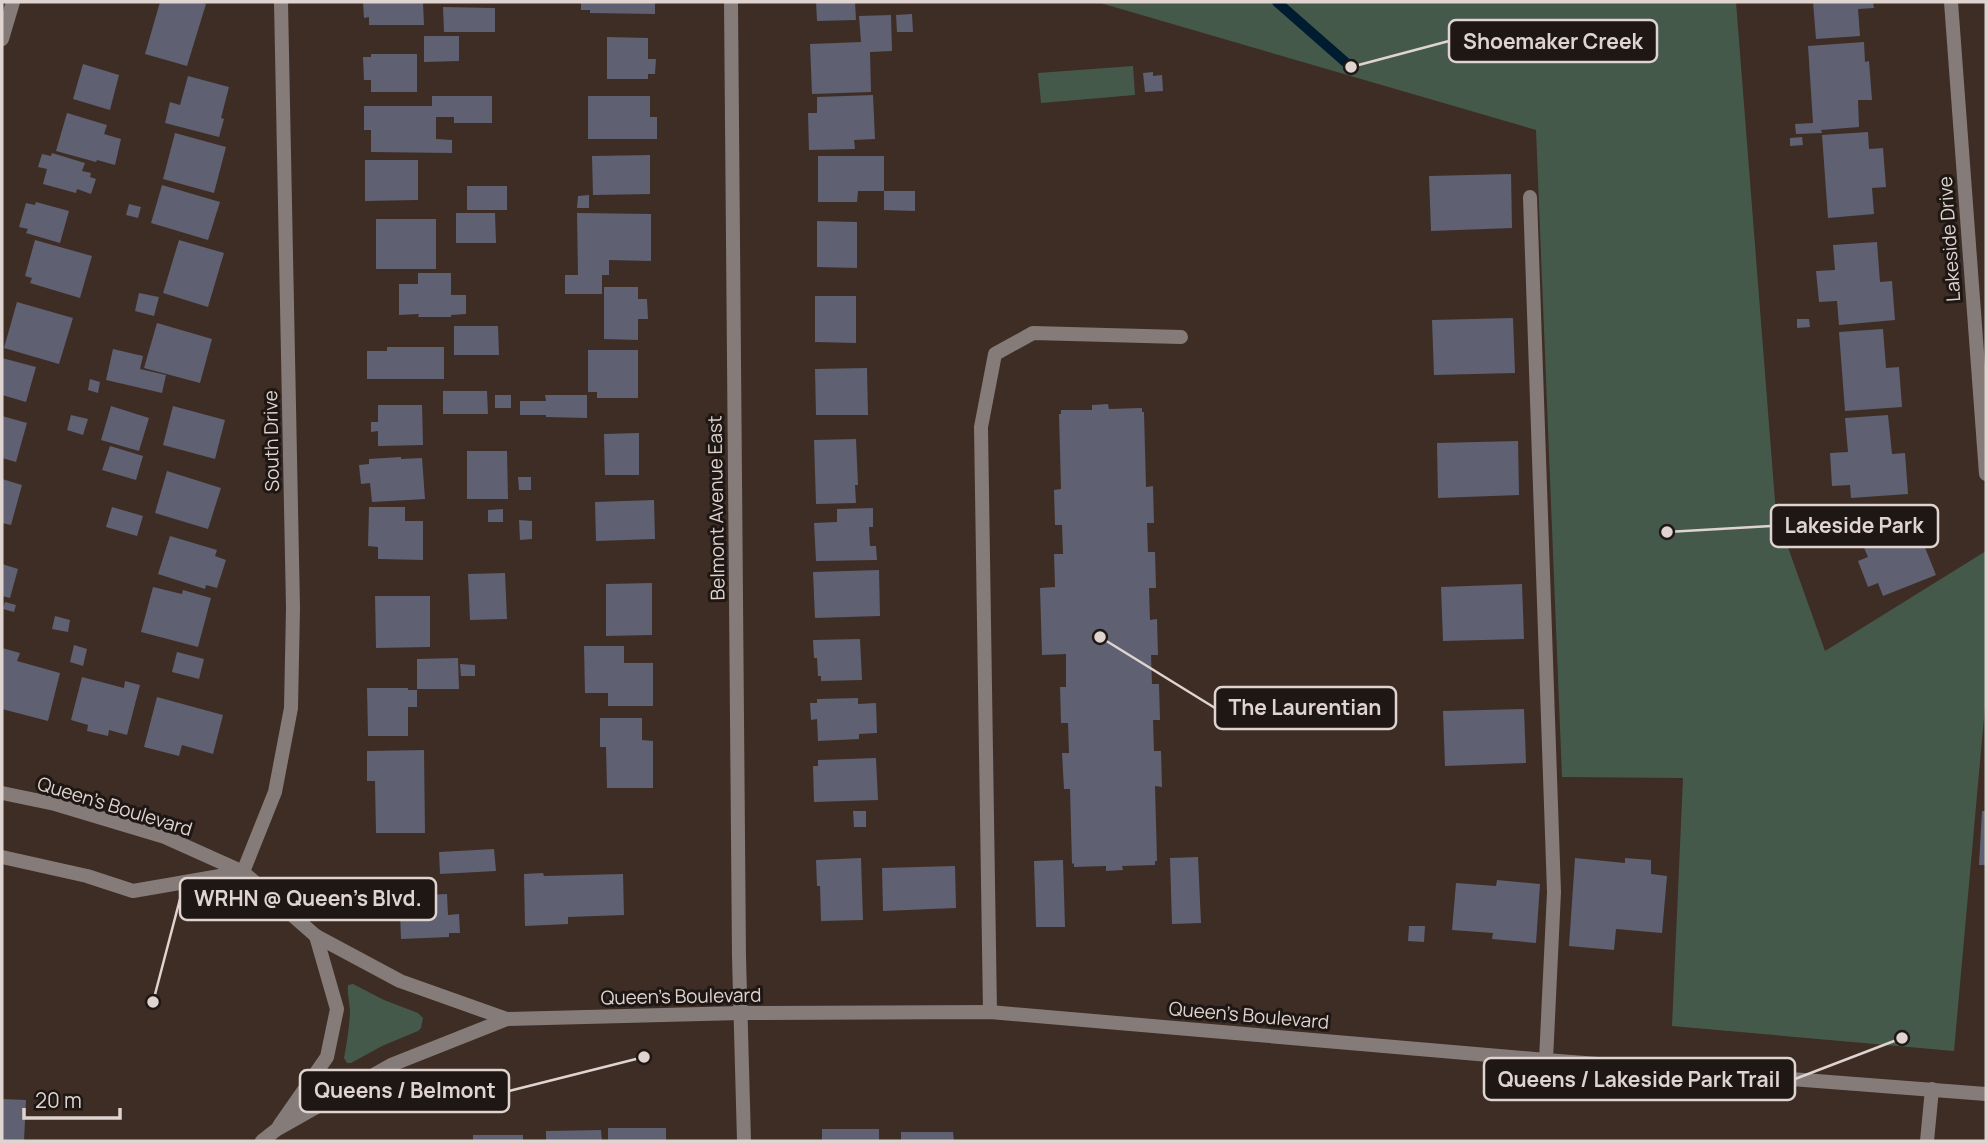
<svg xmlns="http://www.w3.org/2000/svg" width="1988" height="1143" font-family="Manrope,sans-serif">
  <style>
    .green { fill: #45594b }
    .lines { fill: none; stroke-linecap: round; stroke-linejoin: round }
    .stream { stroke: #001c30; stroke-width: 10 }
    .building { fill: #5f6072 }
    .service { stroke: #857b78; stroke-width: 14 }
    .minor { stroke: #857b78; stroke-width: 14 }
    .tertiary { stroke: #857b78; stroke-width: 14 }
    .labels { text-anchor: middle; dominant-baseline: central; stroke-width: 6; stroke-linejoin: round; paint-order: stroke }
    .street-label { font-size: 19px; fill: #dfd4cf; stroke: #1f1714 }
    .leader { fill: none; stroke: #dfd4cf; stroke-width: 2.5 }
    .callout-dot { fill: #dfd4cf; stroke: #1f1714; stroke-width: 2.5 }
    .callout { fill: #1f1714; stroke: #dfd4cf; stroke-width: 2.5 }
    .callout-label { font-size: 21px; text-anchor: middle; font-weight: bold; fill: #dfd4cf }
  </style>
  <rect width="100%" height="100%" fill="#3d2d25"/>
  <!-- green -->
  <g class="green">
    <polygon points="1097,2 1736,2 1776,514 1825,651 1986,551 1986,695 1954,1051 1672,1026 1683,778 1562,777 1536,130"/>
    <polygon points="1133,66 1135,95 1041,103 1038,73"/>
    <path d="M 353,984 L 384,1000 L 418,1013 L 423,1018 L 421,1028 L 418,1031 L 382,1046 L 351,1063 L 347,1063 L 344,1058 C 347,1043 349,1029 350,1013 C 350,1004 347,994 348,985 Z"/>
  </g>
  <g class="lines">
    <!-- stream -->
    <polyline class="stream" points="1277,2 1351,67"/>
  </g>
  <!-- building -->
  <g class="building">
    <polygon points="160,2 199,2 206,4 187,66 145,54"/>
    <polygon points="363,2 423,2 424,25 369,25 369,17 364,18"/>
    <polygon points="581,2 655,2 655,14 590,13 590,10 581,10"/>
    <polygon points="816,2 855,2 856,20 817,21"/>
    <polygon points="1813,2 1873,2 1874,8 1858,9 1860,36 1816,39"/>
    <polygon points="443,7 495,8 495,32 444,32"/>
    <polygon points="912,14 913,32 897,32 896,15"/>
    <polygon points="891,15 892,51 870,52 871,92 812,94 810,44 861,42 859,16"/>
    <polygon points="424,36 459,36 459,61 424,62"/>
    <polygon points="607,37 648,38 648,59 656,59 655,74 648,74 648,79 607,79"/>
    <polygon points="1864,42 1865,62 1869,61 1872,100 1858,100 1859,127 1821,130 1822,133 1796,134 1795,124 1813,123 1808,46"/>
    <polygon points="371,54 417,54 417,92 371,92 371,80 364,80 363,57 371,57"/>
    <polygon points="83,64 119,75 110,110 73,99"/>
    <polygon points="1153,72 1153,76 1162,75 1163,91 1145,92 1143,73"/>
    <polygon points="188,76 229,87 221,118 224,119 219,137 165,123 170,102 180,105"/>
    <polygon points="873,95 875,139 854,140 855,149 809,150 808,113 817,113 817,97"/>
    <polygon points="432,96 492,96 492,123 454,123 454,117 436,117 436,139 452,140 452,153 371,152 371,130 364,130 364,106 432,106"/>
    <polygon points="588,96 650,96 650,117 657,117 657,139 588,139"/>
    <polygon points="67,113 107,125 104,134 121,139 115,165 97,160 96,162 56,151"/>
    <polygon points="1868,132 1869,149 1883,148 1886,187 1872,188 1874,214 1828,218 1822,135"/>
    <polygon points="175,133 226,147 214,193 163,179"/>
    <polygon points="1802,137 1803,145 1790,146 1790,138"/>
    <polygon points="52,153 85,163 82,171 91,173 90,177 96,179 91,194 77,189 76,193 43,184 47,169 38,167 42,154 51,156"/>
    <polygon points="650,155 650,194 593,195 592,156"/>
    <polygon points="818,156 884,156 884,191 858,191 857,202 818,202"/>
    <polygon points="365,160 418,160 418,200 365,201"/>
    <polygon points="1511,174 1512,228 1431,231 1429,176"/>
    <polygon points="162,185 220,202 208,240 151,223"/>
    <rect x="467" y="186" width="40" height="24"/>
    <polygon points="884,191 915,191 915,211 884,210"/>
    <polygon points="589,195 589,208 577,208 578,196"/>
    <polygon points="36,202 69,211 60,243 26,233 28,229 19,227 26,203 35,205"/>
    <polygon points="129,204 141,207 138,218 126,215"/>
    <polygon points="456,213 495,213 496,243 456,243"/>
    <polygon points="577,213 651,214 651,261 609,260 609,275 602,275 602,294 565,294 565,275 578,275"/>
    <rect x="376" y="219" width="60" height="50"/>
    <polygon points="817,221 857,222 857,268 817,267"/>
    <polygon points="35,240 92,256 80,298 30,283 32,278 25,276"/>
    <polygon points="179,240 224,253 208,307 163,293"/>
    <polygon points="1877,242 1880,282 1892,281 1895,320 1839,325 1837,301 1819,302 1816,271 1835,270 1833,245"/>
    <polygon points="418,273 451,273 451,295 466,295 466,314 451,315 451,317 418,317 419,314 399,315 399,284 418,284"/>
    <polygon points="604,287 638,287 638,299 647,299 648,319 638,319 638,340 604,339"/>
    <polygon points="139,293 159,297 154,316 135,311"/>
    <polygon points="815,296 856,296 856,343 815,342"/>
    <polygon points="17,302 73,318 59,364 4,348"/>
    <polygon points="1513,318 1515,373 1434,375 1432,320"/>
    <polygon points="1797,319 1809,319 1810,327 1797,328"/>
    <polygon points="157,323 212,339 200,383 144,368"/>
    <polygon points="454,326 498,326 499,355 454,355"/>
    <polygon points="1883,329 1886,368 1899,367 1902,407 1845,411 1839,332"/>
    <polygon points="387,347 444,347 444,379 367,379 367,351 387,351"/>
    <polygon points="113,349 143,356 140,369 166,375 162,393 106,380"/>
    <polygon points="588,350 638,350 638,398 597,398 597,392 588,392"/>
    <polygon points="2,358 36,367 26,402 2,395"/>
    <polygon points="867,368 868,415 816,415 815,369"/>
    <polygon points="90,379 100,382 98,393 88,390"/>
    <polygon points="443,391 487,391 488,414 443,414"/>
    <rect x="495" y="395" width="16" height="13"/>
    <polygon points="545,395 587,395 587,418 546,417 546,415 520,415 520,401 546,401"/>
    <polygon points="1108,404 1109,409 1142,408 1142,412 1144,412 1146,487 1153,486 1154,523 1147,523 1148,552 1155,552 1156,588 1149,588 1150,620 1157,619 1158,655 1151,655 1152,684 1159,684 1160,720 1153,720 1154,751 1161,751 1162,787 1155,786 1157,861 1155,861 1155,865 1122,866 1123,870 1106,871 1106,866 1074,867 1074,863 1072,864 1070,789 1064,789 1062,753 1069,753 1068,723 1061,723 1060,687 1066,687 1066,654 1042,655 1040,588 1055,587 1054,554 1063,554 1062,525 1055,525 1054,490 1061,489 1059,414 1061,414 1061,410 1092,410 1092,405"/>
    <polygon points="378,405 422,405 423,445 378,446 378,431 371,432 371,422 378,422"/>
    <polygon points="111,406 149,418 139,451 101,440"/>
    <polygon points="173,406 225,420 215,459 163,445"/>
    <polygon points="71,415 88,419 83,435 67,430"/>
    <polygon points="1888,415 1892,454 1905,453 1908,494 1851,498 1850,485 1832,486 1830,453 1848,452 1845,418"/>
    <polygon points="2,416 27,423 16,462 2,458"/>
    <polygon points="639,433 639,475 605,475 604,434"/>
    <polygon points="856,439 858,485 855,485 856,503 816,504 814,440"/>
    <polygon points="1518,441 1519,495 1438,498 1437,443"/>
    <polygon points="110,446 143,456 136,480 102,470"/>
    <polygon points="467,451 507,451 508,499 467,499"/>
    <polygon points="401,457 401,459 422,458 425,499 372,502 370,483 361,484 359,465 369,464 369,459"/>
    <polygon points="167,471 221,488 208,529 155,513"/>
    <polygon points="518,477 531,477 531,490 519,490"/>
    <polygon points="2,479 22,485 11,525 2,523"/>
    <polygon points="654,500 655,539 596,541 595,502"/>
    <polygon points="112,507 143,516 137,536 106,527"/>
    <polygon points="369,507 405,507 405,521 423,521 423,560 378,559 378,547 368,546"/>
    <polygon points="1895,507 1908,540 1920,535 1936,575 1883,596 1878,583 1868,587 1858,561 1868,557 1854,524"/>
    <polygon points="873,508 873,527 869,527 870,546 876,546 877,560 816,561 814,523 837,522 837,509"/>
    <polygon points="503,509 503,522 488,522 488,510"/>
    <polygon points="519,520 532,521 532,539 520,540"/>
    <polygon points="170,536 217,550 215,556 226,560 217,588 206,585 205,589 158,574"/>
    <polygon points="2,564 18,569 10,598 2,596"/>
    <polygon points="879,570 880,616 815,618 813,572"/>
    <polygon points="505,573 507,619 470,620 468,574"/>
    <polygon points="652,583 652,635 606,636 606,584"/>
    <polygon points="1522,584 1524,639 1443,641 1441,587"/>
    <polygon points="153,587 182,594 183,590 211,598 198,647 141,632"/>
    <polygon points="375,596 430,596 430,647 376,648"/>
    <polygon points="5,602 16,605 14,612 3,609"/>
    <polygon points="55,616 70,620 68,632 52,629"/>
    <polygon points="860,639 862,680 821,681 821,676 818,676 817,658 814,658 813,640"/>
    <polygon points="74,645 87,649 83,666 70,662"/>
    <polygon points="584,646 624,646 624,663 653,663 653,706 608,706 608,693 585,693"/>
    <polygon points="2,648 20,653 17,661 60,673 48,721 2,709"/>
    <polygon points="177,652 204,659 199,679 172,672"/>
    <polygon points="458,658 459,689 417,689 417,659"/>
    <polygon points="460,664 475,665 475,676 461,676"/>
    <polygon points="82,677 124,688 125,681 140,685 127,735 109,730 108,736 87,731 88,725 71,720"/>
    <polygon points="367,688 408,688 408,690 417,690 417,707 408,707 408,736 368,736"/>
    <polygon points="157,697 223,715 213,754 182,745 179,756 144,747"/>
    <polygon points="858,698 858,704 876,703 877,733 859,734 859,739 818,741 817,719 811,720 810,703 817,703 817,699"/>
    <polygon points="1524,709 1526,763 1445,766 1443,711"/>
    <polygon points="600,718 642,718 642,740 653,741 653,788 607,788 606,747 600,747"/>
    <polygon points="424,750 425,833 376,833 375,781 367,781 367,751"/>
    <polygon points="876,758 878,800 814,802 813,766 818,766 818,760"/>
    <polygon points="853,811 866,811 866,827 854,827"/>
    <polygon points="1982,811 1986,811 1986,865 1979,865"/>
    <polygon points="494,849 496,871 440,874 439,852"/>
    <polygon points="1198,857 1201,923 1172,924 1170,858"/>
    <polygon points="861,858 863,920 821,921 820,886 817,886 816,860"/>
    <polygon points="1575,858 1625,863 1625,858 1651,860 1651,874 1667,876 1662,933 1616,929 1614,950 1569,946"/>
    <polygon points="1063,860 1065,927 1036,927 1034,861"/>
    <polygon points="955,866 956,908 883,911 882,868"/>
    <polygon points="543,873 544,876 623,874 624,915 568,917 568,924 525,926 524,874"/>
    <polygon points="1497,880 1540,884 1536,943 1492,939 1493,933 1452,930 1456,883 1496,886"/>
    <polygon points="447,894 448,915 459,914 460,933 449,933 449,937 401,939 400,913 394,913 393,901 400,901 399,896"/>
    <polygon points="1409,926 1425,926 1424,942 1408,941"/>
    <polygon points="2,1099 26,1100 24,1141 2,1141"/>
    <rect x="608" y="1128" width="58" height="13"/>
    <rect x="822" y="1129" width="57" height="12"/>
    <polygon points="601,1130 602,1141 546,1141 546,1131"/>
    <polygon points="901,1132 953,1132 954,1141 901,1141"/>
    <rect x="473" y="1135" width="50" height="6"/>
  </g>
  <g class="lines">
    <!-- service -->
    <g class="service">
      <polyline points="1530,197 1554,892 1546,1060"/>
      <polyline points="2,857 87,876 133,891 243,872"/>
      <polyline points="990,1012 981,427 995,354 1033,333 1181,337"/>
      <polyline points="1927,1141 1932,1089"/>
    </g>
    <!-- minor -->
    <g class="minor">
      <polyline points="731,2 739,957 744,1141"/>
      <polyline points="1951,2 1986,474"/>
      <polyline points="2,39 13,2"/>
      <polyline points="243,872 275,792 291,708 293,608 281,2"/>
    </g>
    <!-- tertiary -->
    <g class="tertiary">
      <polyline points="2,793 55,804 165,837 243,872 316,936 400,981 507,1019"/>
      <polyline points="279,1126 327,1057 337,1009 316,936"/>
      <polyline points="262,1141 276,1130 391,1065 507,1019 741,1013 990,1012 1546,1060 1986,1094"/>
    </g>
  </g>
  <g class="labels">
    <!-- street labels -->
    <g class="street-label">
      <text transform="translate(1949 239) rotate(-94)">Lakeside Drive</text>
      <text transform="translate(271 441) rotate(-91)">South Drive</text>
      <text transform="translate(716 508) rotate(-91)">Belmont Avenue East</text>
      <text transform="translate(115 806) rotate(17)">Queen's Boulevard</text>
      <text transform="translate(681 996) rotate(-1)">Queen's Boulevard</text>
      <text transform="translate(1249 1015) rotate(5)">Queen's Boulevard</text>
    </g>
  </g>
  <!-- callouts -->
  <path class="leader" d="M1351 67L1449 41M1667 532L1771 526M1100 637L1215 708M153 1002L180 899M1902 1038L1795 1079M644 1057L509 1091"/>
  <g class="callout-dot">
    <circle cx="1351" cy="67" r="7"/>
    <circle cx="1667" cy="532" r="7"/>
    <circle cx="1100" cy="637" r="7"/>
    <circle cx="153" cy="1002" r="7"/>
    <circle cx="1902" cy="1038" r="7"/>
    <circle cx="644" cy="1057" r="7"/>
  </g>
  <g class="callout">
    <rect x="1449" y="20" width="208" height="42" rx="7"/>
    <rect x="1771" y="505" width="167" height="42" rx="7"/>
    <rect x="1215" y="687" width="181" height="42" rx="7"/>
    <rect x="180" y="878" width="256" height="42" rx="7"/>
    <rect x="1484" y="1058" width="311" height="42" rx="7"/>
    <rect x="300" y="1070" width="209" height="42" rx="7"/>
  </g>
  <g class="callout-label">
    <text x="1553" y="49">Shoemaker Creek</text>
    <text x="1854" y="533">Lakeside Park</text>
    <text x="1305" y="715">The Laurentian</text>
    <text x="308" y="906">WRHN @ Queen’s Blvd.</text>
    <text x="1639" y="1087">Queens / Lakeside Park Trail</text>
    <text x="405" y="1098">Queens / Belmont</text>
  </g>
  <!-- border -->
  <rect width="1988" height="1143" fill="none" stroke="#dfd4cf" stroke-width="7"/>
  <!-- scale -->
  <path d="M24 1108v10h96v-10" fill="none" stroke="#dfd4cf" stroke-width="3.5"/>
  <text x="35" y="1108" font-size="21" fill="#dfd4cf" stroke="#1f1714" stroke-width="5" paint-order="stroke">20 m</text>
</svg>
